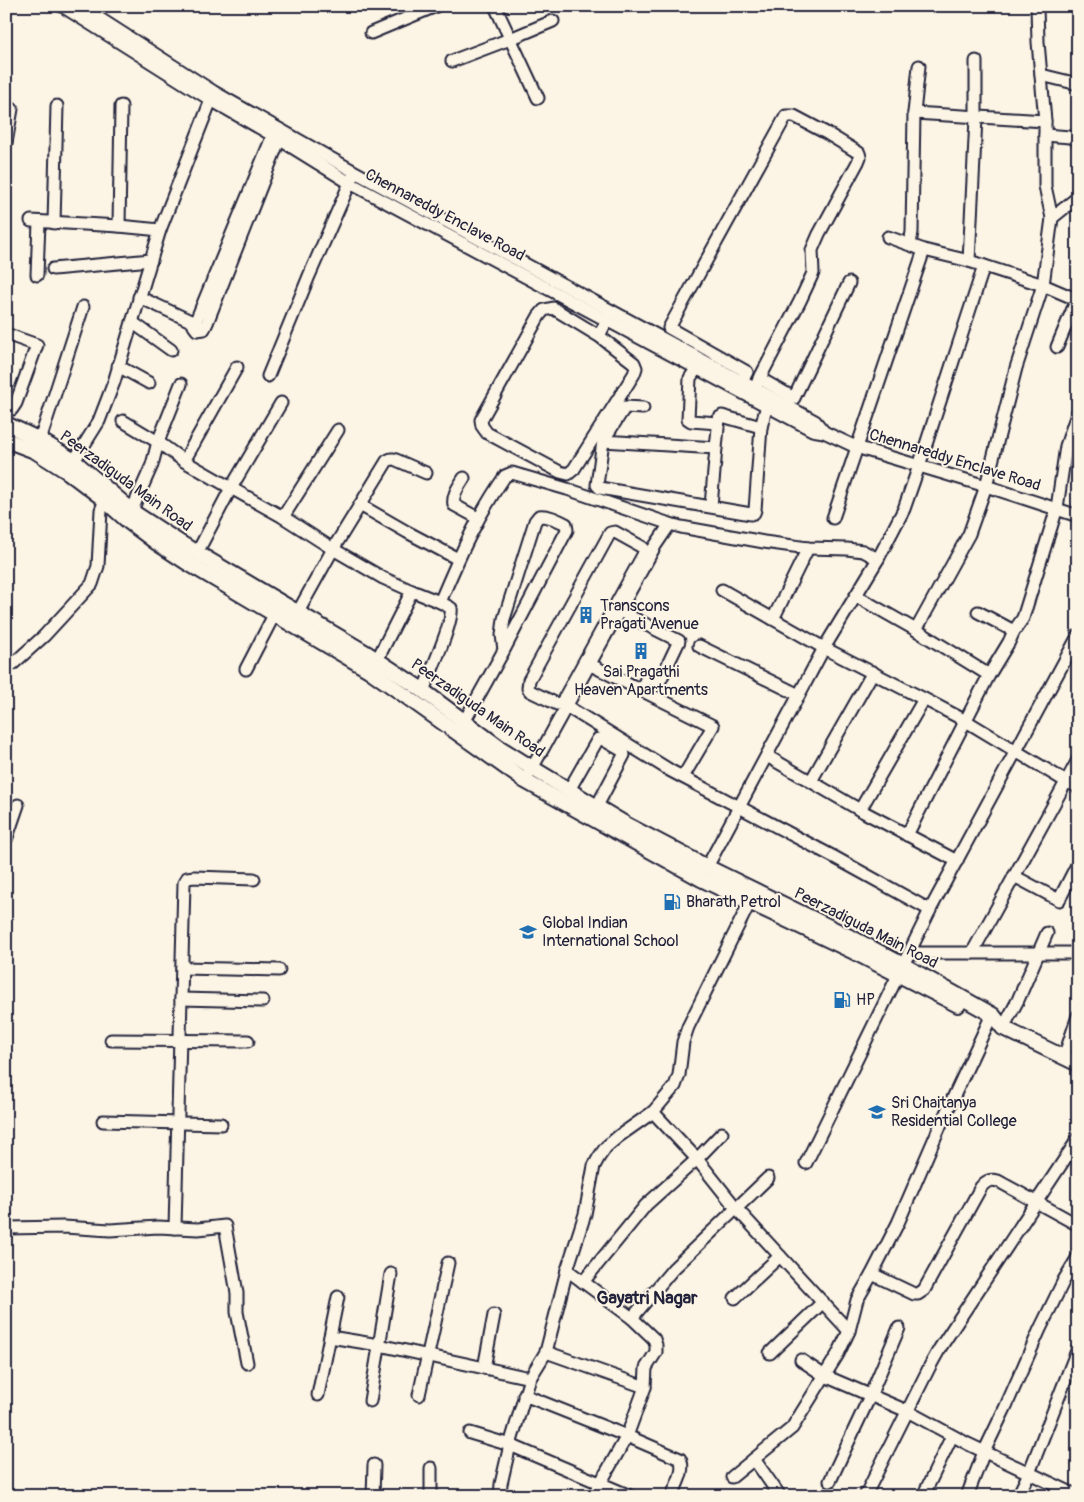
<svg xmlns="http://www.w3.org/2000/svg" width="1084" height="1502" font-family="Pangolin,sans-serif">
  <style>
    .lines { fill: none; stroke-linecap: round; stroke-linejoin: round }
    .minor-casing { stroke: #22223b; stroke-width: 15 }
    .tertiary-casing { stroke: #22223b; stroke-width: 18 }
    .minor { stroke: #fcf5e5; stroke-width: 11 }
    .tertiary { stroke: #fcf5e5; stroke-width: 14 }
    .labels { text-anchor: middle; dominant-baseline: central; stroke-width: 4; stroke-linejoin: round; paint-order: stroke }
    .street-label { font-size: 16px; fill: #22223b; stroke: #fcf5e5 }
    .poi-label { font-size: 16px; fill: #22223b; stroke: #fcf5e5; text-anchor: start }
    .neighbourhood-label { font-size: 18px; font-weight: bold; fill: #22223b; stroke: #fcf5e5 }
  </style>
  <rect width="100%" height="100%" fill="#fcf5e5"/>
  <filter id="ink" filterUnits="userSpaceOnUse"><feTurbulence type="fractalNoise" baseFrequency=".02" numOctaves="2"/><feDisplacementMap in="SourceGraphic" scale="10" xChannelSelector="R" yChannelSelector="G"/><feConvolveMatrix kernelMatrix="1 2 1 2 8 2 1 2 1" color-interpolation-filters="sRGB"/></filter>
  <g filter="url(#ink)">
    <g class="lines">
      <!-- minor casing -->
      <g class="minor-casing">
        <g id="minor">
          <polyline points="62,6 211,100 279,139 350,183 812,430 824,432 856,447 986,486 1078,516"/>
          <polyline points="80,6 214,92 355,172 815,421 824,432"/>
          <polyline points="495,6 538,98"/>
          <polyline points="1037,6 1038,42 1045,121"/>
          <polyline points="371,33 436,6"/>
          <polyline points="452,61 510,39 553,21"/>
          <polyline points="1041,75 1078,84"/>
          <polyline points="914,113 1045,121 1045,186 1052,218 1043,285 1016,368 986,486 969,534 916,630"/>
          <polyline points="275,130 195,323 194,326 197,330 204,329 207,323 282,133"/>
          <polyline points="1045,135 1070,137 1078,140"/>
          <polyline points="6,143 12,109"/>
          <polyline points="1052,218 1078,197"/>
          <polyline points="31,221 119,226 160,230"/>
          <polyline points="54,223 57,106"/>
          <polyline points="119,226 121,106"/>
          <polyline points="888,237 924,250 969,261 1043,285 1078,300"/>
          <polyline points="910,244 912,232 914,113 919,66"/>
          <polyline points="969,261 976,118 976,61"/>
          <polyline points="53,269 151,260"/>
          <polyline points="37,275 39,222"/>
          <polyline points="139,297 195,323"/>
          <polyline points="132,322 171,350"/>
          <polyline points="6,334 37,345 16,403 12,409 6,407"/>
          <polyline points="599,336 634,363 636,368 634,374 574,469 568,474 560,472 487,433 482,426 481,420 539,316 544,310 553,308 599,336 610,314"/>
          <polyline points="1057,347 1077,299"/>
          <polyline points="118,366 149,383"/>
          <polyline points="697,368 690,378 688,419 691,421 718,423"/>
          <polyline points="268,376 309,276 353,176"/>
          <polyline points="759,378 794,398 849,283"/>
          <polyline points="738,389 747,372 669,328 786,116 794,116 828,134 859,153 860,157 858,162 819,234 812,250 813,273 800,301 751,395"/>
          <polyline points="643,408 625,407 603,441 716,448 719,418 722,416 761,427 769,398"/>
          <polyline points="123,421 158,442 184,461 231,488 281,403"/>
          <polyline points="40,440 83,307"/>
          <polyline points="603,441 597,485 600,488 751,514 754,513 755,510 761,427"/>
          <polyline points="74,461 99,421 114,382 160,230 213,95"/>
          <polyline points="184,461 237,367"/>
          <path d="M 464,478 C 459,486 452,495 454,505 L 478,518"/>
          <polyline points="360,505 407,532 458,559"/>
          <polyline points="711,506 716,448"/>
          <polyline points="132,510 152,465 158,442 181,384"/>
          <polyline points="283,517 338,430"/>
          <polyline points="833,518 924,250"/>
          <polygon points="615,532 642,547 645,550 643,555 562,702 557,704 530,691 528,688 529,680 610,533"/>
          <polyline points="808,548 773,619 824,648 924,699 966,721 1067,782 1078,787"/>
          <polyline points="197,553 231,488 283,517 333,549 383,578 412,591 440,602"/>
          <polyline points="722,590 773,619"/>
          <polyline points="856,596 916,630 989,675"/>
          <polyline points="619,610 629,616 679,641 659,683 647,677 641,690"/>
          <polyline points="298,612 333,549 387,461 391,459 394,459 426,473"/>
          <polyline points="1014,631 1023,618 1057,508 1066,446 1078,411"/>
          <polyline points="699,646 799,695"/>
          <polyline points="377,660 412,591"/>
          <polyline points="589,664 713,726 683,777"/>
          <polyline points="6,668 14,663 44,636 92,584 98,566 101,510 105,500"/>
          <polyline points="246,669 275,613"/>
          <path d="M 423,691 C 429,676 454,621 451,608 L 440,602 C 459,557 477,516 505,476 L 512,473 L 567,489 L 670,524"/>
          <polyline points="566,706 671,771 834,857 930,910"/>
          <path d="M 464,722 L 504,650 L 567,530 L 566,524 C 558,520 549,515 539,516 L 535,521 L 504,619 L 502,635 L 504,650"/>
          <polyline points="767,756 860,810 957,861"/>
          <polyline points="525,781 655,546 670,524 681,527 764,542 808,548 847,549 863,551 878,559"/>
          <polyline points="811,781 873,672"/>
          <polyline points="569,790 598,739 602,739 623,751 624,755 597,806"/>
          <polyline points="860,810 924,699"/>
          <polyline points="907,835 989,675 1009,642 1014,631 978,612"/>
          <polyline points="6,840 18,805"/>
          <polyline points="707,867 824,648 878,559 904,509 919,466 984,266"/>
          <polyline points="1014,876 1059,900 1078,863"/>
          <polyline points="909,953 1071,953"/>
          <polyline points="972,953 1078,760"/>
          <polyline points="182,968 279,970"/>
          <polyline points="181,999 263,1001"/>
          <polyline points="1003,1028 1018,1000 1047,933"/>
          <polyline points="111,1040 248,1041"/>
          <polyline points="1064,1057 1078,1016"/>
          <polyline points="653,1112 697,1159 736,1208 780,1256 849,1331"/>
          <polyline points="103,1121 221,1124"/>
          <polyline points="806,1163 930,910 1078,636"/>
          <polyline points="6,1228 64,1227 110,1230 158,1227 198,1229 225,1226 237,1293 237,1312 247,1363"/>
          <polyline points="175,1228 184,883 187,878 194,877 254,879"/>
          <polyline points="567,1270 632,1318 654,1339 656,1345 656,1352 646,1368 645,1387 627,1436 593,1496"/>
          <path d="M 872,1274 L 914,1294 L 918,1294 L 924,1290 L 981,1187 C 986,1181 990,1179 998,1181 L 1078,1225"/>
          <polyline points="583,1282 646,1205 697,1159 722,1133"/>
          <polyline points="735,1298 780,1256"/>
          <polyline points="632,1318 673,1269 768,1178"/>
          <polyline points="330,1337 379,1345 530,1378"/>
          <polyline points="546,1352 645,1387"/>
          <polyline points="770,1353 823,1302"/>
          <polyline points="801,1360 825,1376 907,1411 968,1444 1078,1496"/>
          <polyline points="484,1368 494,1315"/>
          <polyline points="318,1395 338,1297"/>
          <polyline points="419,1395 448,1263"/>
          <path d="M 524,1395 L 627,1436 L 680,1459 C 686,1470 676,1485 672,1496"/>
          <polyline points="370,1401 391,1274"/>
          <polyline points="470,1433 510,1445 630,1496"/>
          <polyline points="754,1459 780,1496"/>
          <polyline points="732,1477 792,1428 838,1354 849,1331 857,1300 872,1274 898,1223 940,1126 989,1021"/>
          <polyline points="830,1481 870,1396 899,1328"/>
          <polyline points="373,1496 374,1465"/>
          <polyline points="431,1496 431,1468"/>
          <polyline points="500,1496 501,1484 510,1445 530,1378 546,1352 567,1270 585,1214 594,1166 599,1157 606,1147 619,1136 653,1112 675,1086 679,1075 683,1042 688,1027 750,902"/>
          <polyline points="865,1496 930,1366 940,1348 1078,1139"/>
          <polyline points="923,1496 952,1436"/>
          <polyline points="967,1496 984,1452 1006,1406 1040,1329 1064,1280 1078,1257"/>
          <polyline points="1018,1496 1029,1473 1078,1348"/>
        </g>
      </g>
      <!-- tertiary casing -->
      <g class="tertiary-casing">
        <g id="tertiary">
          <polyline points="6,424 40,440 74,461 136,514 182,544 368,654 418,687 500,748 532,768 627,825 707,867 852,938 903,965 993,1015 1003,1028 1078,1064"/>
          <polyline points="6,440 35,451 68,472 101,497 129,522 157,543 186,562 369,670 525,781 701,879 854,952 958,1005"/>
        </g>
      </g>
      <!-- minor -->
      <use href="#minor" class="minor"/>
      <!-- tertiary -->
      <use href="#tertiary" class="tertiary"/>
    </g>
  </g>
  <!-- icons -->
  <defs>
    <g id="building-bare" transform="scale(1.35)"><path d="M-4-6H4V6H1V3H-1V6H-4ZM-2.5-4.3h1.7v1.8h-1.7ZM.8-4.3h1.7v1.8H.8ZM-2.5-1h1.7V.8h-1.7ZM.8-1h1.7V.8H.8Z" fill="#1f6fb2" stroke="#fcf5e5" stroke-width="2.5" paint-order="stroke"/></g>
    <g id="fuel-bare" transform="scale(1.35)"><path d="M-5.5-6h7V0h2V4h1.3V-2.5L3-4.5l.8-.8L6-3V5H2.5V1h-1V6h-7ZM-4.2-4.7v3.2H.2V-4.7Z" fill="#1f6fb2" stroke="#fcf5e5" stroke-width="2.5" paint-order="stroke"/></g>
    <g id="school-bare" transform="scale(1.35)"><path d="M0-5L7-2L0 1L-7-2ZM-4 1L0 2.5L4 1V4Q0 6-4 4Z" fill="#1f6fb2" stroke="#fcf5e5" stroke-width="2.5" paint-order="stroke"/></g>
    <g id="university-bare" transform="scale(1.35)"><path d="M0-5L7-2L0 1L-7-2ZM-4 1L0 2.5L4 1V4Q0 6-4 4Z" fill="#1f6fb2" stroke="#fcf5e5" stroke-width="2.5" paint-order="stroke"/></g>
  </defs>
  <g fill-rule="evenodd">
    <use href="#building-bare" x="586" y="615"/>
    <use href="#building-bare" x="641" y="651"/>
    <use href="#fuel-bare" x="672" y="902"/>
    <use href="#school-bare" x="528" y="932"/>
    <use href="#fuel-bare" x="842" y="1000"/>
    <use href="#university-bare" x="877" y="1112"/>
  </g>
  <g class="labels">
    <!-- street labels -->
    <g class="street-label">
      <text transform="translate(445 215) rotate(28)">Chennareddy Enclave Road</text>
      <text transform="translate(955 460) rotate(17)">Chennareddy Enclave Road</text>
      <text transform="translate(126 481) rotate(36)">Peerzadiguda Main Road</text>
      <text transform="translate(478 708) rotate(35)">Peerzadiguda Main Road</text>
      <text transform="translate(866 928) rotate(27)">Peerzadiguda Main Road</text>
    </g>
    <!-- poi labels -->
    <g class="poi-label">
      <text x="600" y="606">Transcons<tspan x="600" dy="18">Pragati Avenue</tspan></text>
      <text x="641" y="672" text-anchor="middle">Sai Pragathi<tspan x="641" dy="18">Heaven Apartments</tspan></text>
      <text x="686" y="902">Bharath Petrol</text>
      <text x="542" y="923">Global Indian<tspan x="542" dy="18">International School</tspan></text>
      <text x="856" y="1000">HP</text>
      <text x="891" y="1103">Sri Chaitanya<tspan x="891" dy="18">Residential College</tspan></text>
    </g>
    <!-- neighbourhood labels -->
    <g class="neighbourhood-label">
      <text x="647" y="1298">Gayatri Nagar</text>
    </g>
  </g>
  <!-- margin -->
  <rect width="1084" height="1502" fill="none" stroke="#fcf5e5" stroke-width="25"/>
  <rect x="12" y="12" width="1059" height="1477" fill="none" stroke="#22223b" stroke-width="2" filter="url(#ink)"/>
</svg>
